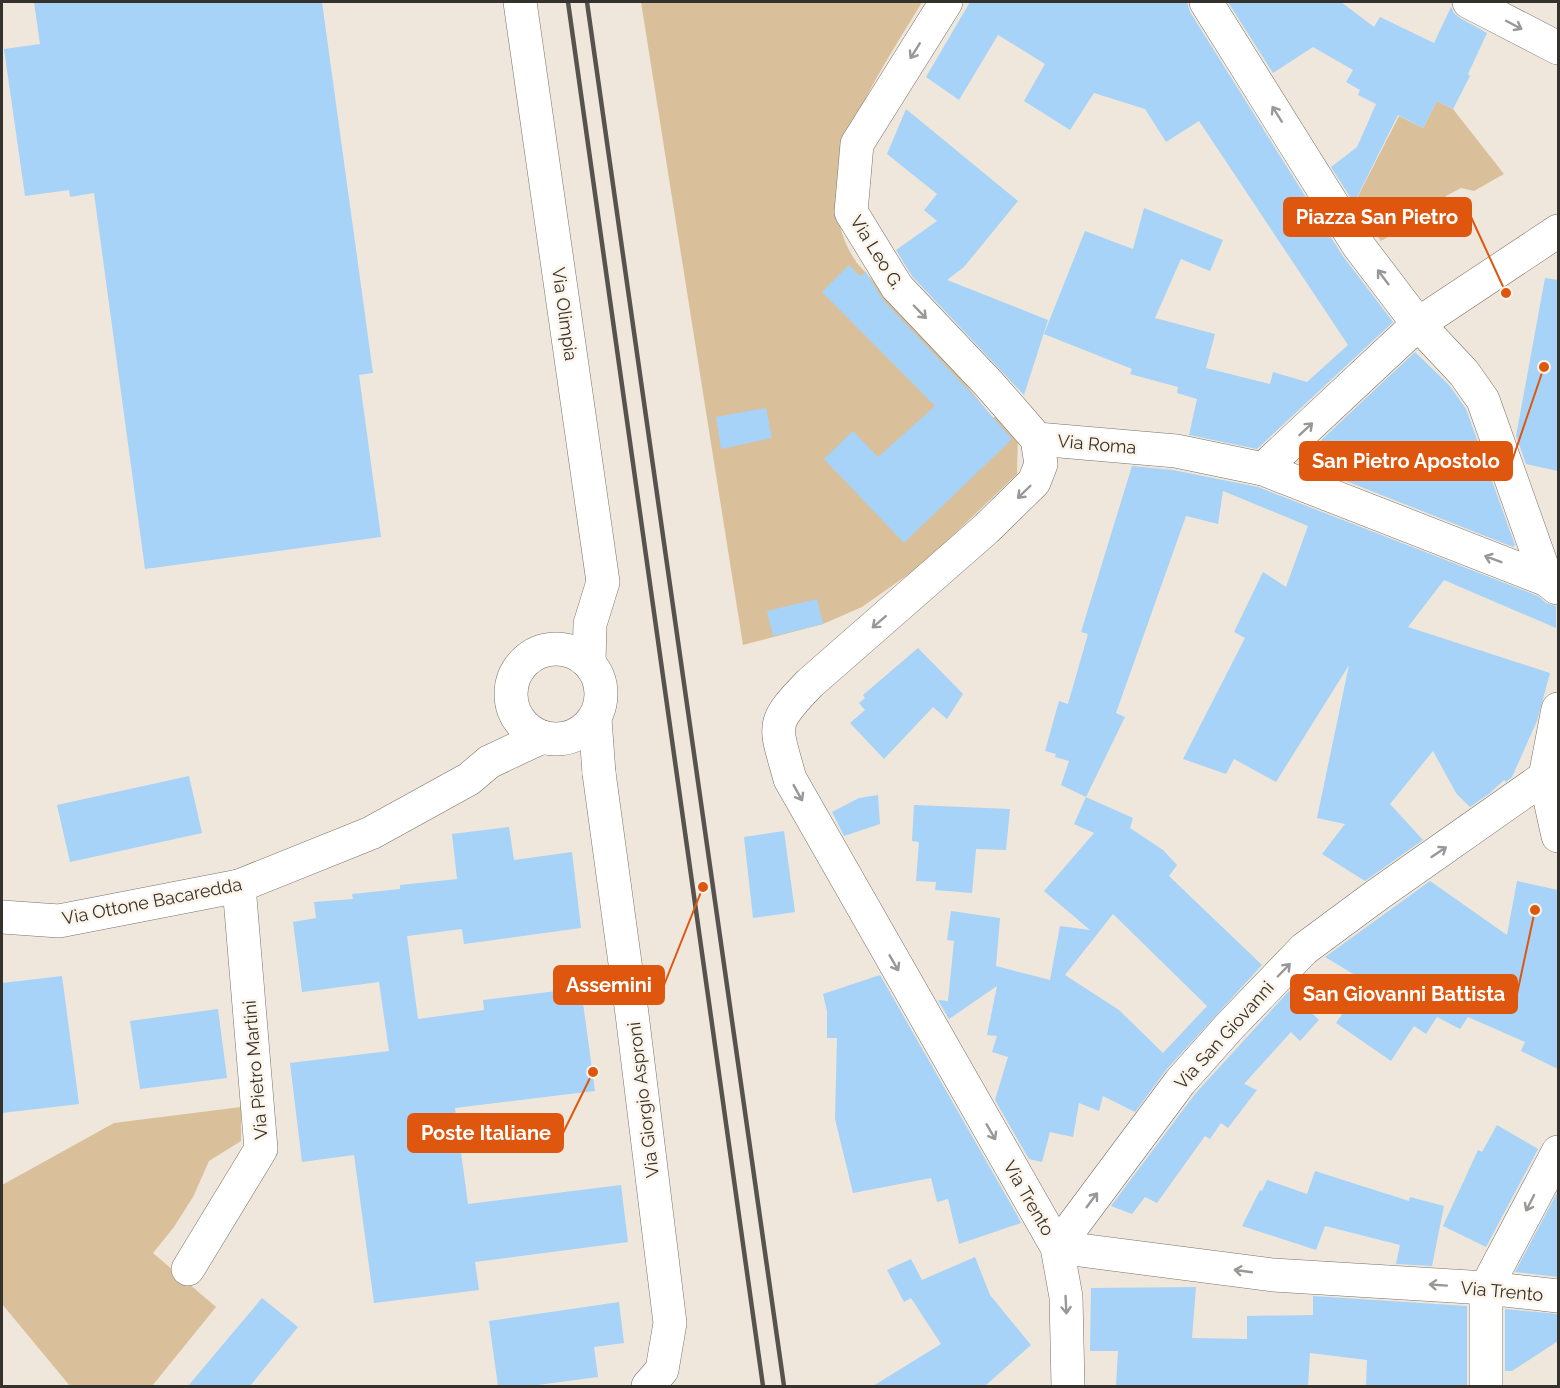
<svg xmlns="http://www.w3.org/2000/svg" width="1560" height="1388" font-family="Raleway,sans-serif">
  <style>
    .green { fill: #dac09a }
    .building { fill: #a6d3f7; fill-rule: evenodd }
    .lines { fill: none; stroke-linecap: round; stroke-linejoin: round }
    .street-casing { stroke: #797269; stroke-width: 34 }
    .secondary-casing { stroke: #797269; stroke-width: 34 }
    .street { stroke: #fff; stroke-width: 33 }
    .secondary { stroke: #fff; stroke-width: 33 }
    .rail { stroke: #56524d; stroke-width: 4.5 }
    .oneway { stroke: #9a9896 }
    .labels { text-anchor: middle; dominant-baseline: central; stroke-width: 5; stroke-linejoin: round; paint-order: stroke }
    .street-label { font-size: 18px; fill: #35322e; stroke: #fcf4e9 }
    .leader { fill: none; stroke: #df570e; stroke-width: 2 }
    .callout-dot { fill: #df570e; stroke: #fcf4e9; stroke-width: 2 }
    .callout { fill: #df570e; stroke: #df570e; stroke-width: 2 }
    .callout-label { font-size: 20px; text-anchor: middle; font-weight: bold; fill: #fff }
  </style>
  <rect width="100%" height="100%" fill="#efe7dc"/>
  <!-- green -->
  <g class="green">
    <path d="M 641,2 L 922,2 C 880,74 799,181 857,263 L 949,364 L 993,418 L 999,414 L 1018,433 L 1017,474 L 923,564 L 862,607 L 823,624 L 743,645 Z"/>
    <polygon points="1437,101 1453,109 1504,174 1474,191 1461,188 1446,196 1445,205 1381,241 1355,202 1399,116 1423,128"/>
    <polygon points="241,1107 241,1141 209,1161 193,1197 174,1227 153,1253 216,1307 152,1386 70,1386 2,1304 2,1185 114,1123"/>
  </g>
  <!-- building -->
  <g class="building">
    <polygon points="34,2 322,2 373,373 359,375 381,537 145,569 94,193 70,197 69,190 25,196 4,49 40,44"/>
    <polygon points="970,2 1187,2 1190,12 1342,255 1393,322 1257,449 1189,435 1197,399 1177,393 1178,387 1130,374 1132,369 1044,334 1085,231 1133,249 1144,208 1223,240 1210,271 1181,259 1155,318 1215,334 1206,368 1270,384 1273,372 1307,382 1348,345 1199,121 1166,142 1145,109 1094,93 1070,130 1024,101 1045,64 998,35 959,100 926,77"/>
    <polygon points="1228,2 1341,2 1374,27 1380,17 1434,43 1451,7 1454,13 1460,18 1487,33 1468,74 1470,76 1453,109 1437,101 1423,128 1398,115 1354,203 1331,167 1357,147 1376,104 1358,95 1360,90 1346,82 1353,70 1313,47 1273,73"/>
    <polygon points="906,109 1018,201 964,267 947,280 1048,320 1024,395 912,276 896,250 937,221 924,210 937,194 887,154"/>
    <polygon points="849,265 860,276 866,272 883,300 975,397 1012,439 904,543 824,459 853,431 878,457 935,406 822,292"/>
    <polygon points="1545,278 1558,280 1558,471 1526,464 1516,436"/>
    <polygon points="1415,352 1449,385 1466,409 1515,545 1513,547 1298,462"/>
    <polygon points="766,408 772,438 721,449 716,417"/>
    <polygon points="1132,466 1173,470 1258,487 1538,596 1546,603 1556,606 1556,628 1444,580 1408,627 1550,673 1537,721 1512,777 1506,782 1504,780 1490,793 1470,807 1456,793 1433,751 1390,804 1423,840 1365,881 1322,854 1345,824 1317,818 1349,665 1276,782 1234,759 1226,774 1183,759 1245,638 1234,632 1263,572 1286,587 1308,526 1223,491 1218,524 1186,516 1116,713 1125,717 1086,797 1061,785 1069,761 1055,757 1056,754 1045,751 1059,701 1068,704 1088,634 1081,632"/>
    <polygon points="817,599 823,624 773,636 767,611"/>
    <polygon points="918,648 963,694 947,719 933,707 884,759 850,723 865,710 859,703 865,698 863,695"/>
    <polygon points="189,776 202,833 70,862 57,805"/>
    <polygon points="878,795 880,824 844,836 832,812 859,798"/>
    <path d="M 1086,797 L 1133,818 L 1130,828 L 1163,850 L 1177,865 L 1169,876 L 1262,965 L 1166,1070 L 1135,1112 L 1103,1096 L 1099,1111 L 1079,1103 L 1073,1137 L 1050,1132 L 1042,1162 L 1029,1159 L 995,1100 L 1008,1057 L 992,1052 L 997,1036 L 987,1035 L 997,986 L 949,1019 L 938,1000 L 948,1001 L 954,941 L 947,940 L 951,911 L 1000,918 L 996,966 L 1050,980 L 1060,926 L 1090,930 L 1044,891 L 1094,833 L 1074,824 ZM 1113,914 L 1207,1006 L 1163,1053 L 1119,1010 L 1065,975 Z"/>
    <polygon points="914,805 1010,809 1006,850 976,849 972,893 935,890 936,882 916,881 919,842 912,841"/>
    <polygon points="509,827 514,860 572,852 581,928 464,944 462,929 407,936 418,1019 484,1010 483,1000 581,988 595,1091 455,1108 468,1204 621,1185 628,1242 475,1262 479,1290 374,1303 354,1155 302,1162 290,1063 389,1051 379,982 302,992 293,922 316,918 314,902 353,899 352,894 400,889 400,885 457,879 452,834"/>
    <polygon points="784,831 795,912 753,918 744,837"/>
    <polygon points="1430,881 1507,935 1517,881 1558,890 1558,1069 1521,1051 1525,1042 1468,1017 1460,1029 1437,1017 1426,1034 1414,1026 1391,1061 1336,1023 1365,981 1325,957"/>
    <polygon points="880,975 1017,1215 1021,1223 959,1244 948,1199 937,1202 931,1178 853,1193 835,1119 837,1038 827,1038 827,1011 823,994"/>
    <polygon points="62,976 79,1104 2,1113 2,983"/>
    <polygon points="1289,991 1319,1020 1300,1041 1291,1032 1244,1084 1257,1090 1228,1128 1221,1123 1210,1139 1205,1136 1157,1203 1145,1197 1132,1214 1111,1206 1195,1094"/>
    <polygon points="218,1009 227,1078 140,1089 130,1021"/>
    <polygon points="1497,1125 1538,1149 1486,1247 1443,1226 1478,1150 1482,1152"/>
    <polygon points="1315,1171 1409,1201 1410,1197 1444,1206 1432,1266 1396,1264 1400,1245 1325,1226 1316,1250 1242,1226 1260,1190 1262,1191 1267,1180 1307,1194"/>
    <polygon points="1558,1191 1558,1277 1515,1272"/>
    <polygon points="975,1257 990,1295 1031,1345 985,1386 873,1386 941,1344 911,1298 904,1302 887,1270 911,1259 922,1280"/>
    <polygon points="1196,1287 1192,1338 1247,1339 1247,1316 1313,1315 1313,1296 1467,1306 1467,1386 1366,1386 1367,1360 1310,1353 1308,1386 1116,1386 1118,1351 1090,1351 1091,1288"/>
    <polygon points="262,1298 298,1327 250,1386 188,1386"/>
    <polygon points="619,1302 624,1343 594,1347 598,1377 530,1386 498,1386 489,1321"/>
    <polygon points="1505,1309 1558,1314 1558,1341 1512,1371 1505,1371"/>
  </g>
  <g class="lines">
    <!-- street casing -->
    <g class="street-casing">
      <g id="street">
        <polyline points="1206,2 1358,245 1418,324 1464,373 1483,400 1547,580"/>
        <polyline points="1469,2 1558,48"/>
        <polyline points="1037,439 1176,451 1263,469 1547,580 1557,588"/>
        <polyline points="1263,469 1418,324 1558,231"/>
        <polyline points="1558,709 1545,777 1558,836"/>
        <polyline points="599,773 632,1014 670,1323 662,1370 648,1386"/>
        <polyline points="1545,777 1377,895 1304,949 1228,1028 1180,1082 1057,1247 1273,1275 1486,1288 1558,1296"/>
        <polyline points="188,1269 261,1149 239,886"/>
        <polyline points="1486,1386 1486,1288 1558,1152"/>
      </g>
    </g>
    <!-- secondary casing -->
    <g class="secondary-casing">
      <g id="secondary">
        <polyline points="520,2 603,582 590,624 589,663"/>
        <path d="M 946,2 L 857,144 L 851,212 L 897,287 L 989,384 L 1037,439 L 1041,464 L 1034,482 L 986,529 L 810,683 C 769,725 775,724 790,779 L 1057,1247 L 1066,1297 L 1068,1386"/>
        <circle cx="556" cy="694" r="45"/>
        <polyline points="595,719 599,773"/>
        <polyline points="2,917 59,921 239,886 371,833 469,779 489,762 542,737"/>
      </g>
    </g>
    <!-- street -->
    <use href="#street" class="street"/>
    <!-- secondary -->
    <use href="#secondary" class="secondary"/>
    <!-- rail -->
    <g class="rail">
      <polyline points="568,2 763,1386"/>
      <polyline points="587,2 784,1386"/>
    </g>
  </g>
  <!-- one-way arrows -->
  <defs><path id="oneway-shaft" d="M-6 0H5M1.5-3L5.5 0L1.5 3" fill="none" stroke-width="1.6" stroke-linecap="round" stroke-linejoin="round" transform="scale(1.5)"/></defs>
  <g class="oneway">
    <use href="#oneway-shaft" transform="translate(1514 25) rotate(28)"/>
    <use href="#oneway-shaft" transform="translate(915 51) rotate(122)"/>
    <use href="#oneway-shaft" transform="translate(1277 114) rotate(-122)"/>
    <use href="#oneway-shaft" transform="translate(1383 277) rotate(-127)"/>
    <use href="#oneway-shaft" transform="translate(920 312) rotate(46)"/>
    <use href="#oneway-shaft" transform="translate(1306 429) rotate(-43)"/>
    <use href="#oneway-shaft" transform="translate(1024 492) rotate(136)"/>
    <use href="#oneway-shaft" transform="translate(1493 559) rotate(-159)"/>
    <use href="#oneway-shaft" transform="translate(879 622) rotate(139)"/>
    <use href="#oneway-shaft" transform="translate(798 793) rotate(61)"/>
    <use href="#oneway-shaft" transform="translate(1439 852) rotate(-34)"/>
    <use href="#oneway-shaft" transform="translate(894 963) rotate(60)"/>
    <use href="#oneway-shaft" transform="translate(1284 970) rotate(-46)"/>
    <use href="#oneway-shaft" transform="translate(991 1132) rotate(60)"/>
    <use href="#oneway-shaft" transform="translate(1092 1200) rotate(-53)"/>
    <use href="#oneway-shaft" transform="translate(1530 1203) rotate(117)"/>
    <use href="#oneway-shaft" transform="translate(1243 1271) rotate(-172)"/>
    <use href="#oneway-shaft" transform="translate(1438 1285) rotate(-176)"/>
    <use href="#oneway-shaft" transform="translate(1066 1305) rotate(87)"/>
  </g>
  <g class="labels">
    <!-- street labels -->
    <g class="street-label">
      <text transform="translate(877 252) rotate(58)">Via Leo G.</text>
      <text transform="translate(565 314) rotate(82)">Via Olimpia</text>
      <text transform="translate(1097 444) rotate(5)">Via Roma</text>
      <text transform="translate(152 901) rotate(-11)">Via Ottone Bacaredda</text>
      <text transform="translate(1224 1035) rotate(-48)">Via San Giovanni</text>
      <text transform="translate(255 1070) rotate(-95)">Via Pietro Martini</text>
      <text transform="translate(643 1100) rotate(-97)">Via Giorgio Asproni</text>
      <text transform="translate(1029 1198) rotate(60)">Via Trento</text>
      <text transform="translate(1502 1291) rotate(5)">Via Trento</text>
    </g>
  </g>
  <!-- callouts -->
  <path class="leader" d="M1506 293L1471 217M1544 367L1512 461M703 887L664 985M1535 910L1517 994M593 1072L563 1133"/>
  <g class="callout-dot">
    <circle cx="1506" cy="293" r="6"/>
    <circle cx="1544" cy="367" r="6"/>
    <circle cx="703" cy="887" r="6"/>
    <circle cx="1535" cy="910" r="6"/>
    <circle cx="593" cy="1072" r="6"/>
  </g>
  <g class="callout">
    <rect x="1284" y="198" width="187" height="38" rx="6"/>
    <rect x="1300" y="442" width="212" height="38" rx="6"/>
    <rect x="554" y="966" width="110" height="38" rx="6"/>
    <rect x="1291" y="975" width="226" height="38" rx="6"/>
    <rect x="408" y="1114" width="155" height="38" rx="6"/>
  </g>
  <g class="callout-label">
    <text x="1377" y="224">Piazza San Pietro</text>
    <text x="1406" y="468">San Pietro Apostolo</text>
    <text x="609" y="992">Assemini</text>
    <text x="1404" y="1001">San Giovanni Battista</text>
    <text x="486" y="1140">Poste Italiane</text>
  </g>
  <!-- border -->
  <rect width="1560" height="1388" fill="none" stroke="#35322e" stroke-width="6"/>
</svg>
